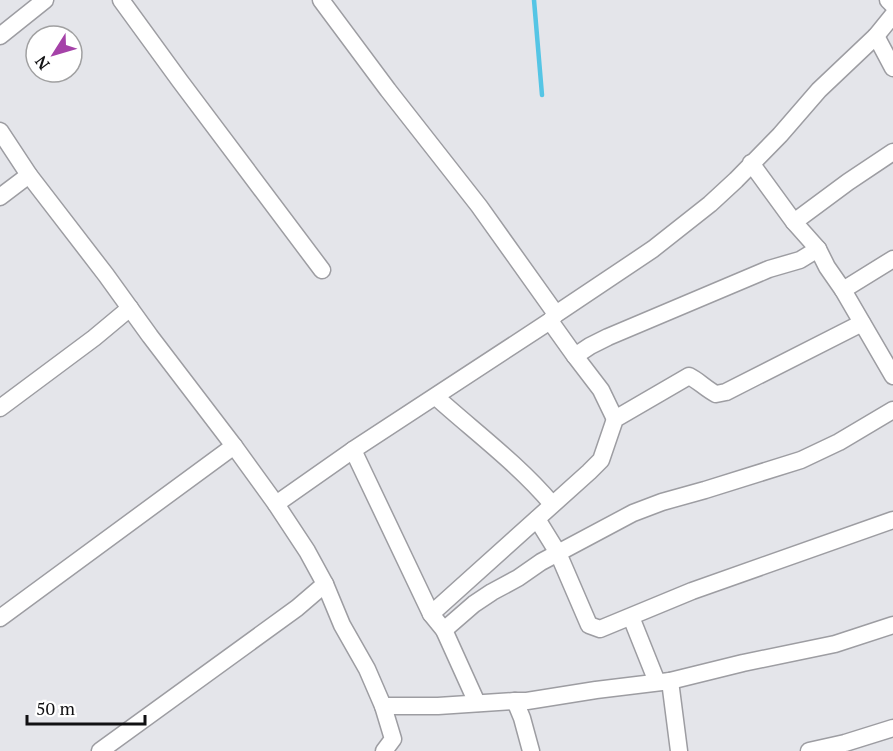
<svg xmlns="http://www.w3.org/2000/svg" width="893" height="751" font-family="'PT Serif',serif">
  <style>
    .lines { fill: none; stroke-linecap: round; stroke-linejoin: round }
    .stream { stroke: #55c5e5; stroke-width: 4.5 }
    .minor-casing { stroke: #9d9da2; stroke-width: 19 }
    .minor { stroke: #fff; stroke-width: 16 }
  </style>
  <rect width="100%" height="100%" fill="#e4e5ea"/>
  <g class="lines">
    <!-- stream -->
    <polyline class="stream" points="534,0 542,95"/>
    <!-- minor casing -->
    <g class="minor-casing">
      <g id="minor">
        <polyline points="121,0 180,81 322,270"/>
        <polyline points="321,0 388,90 479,206 556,314"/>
        <polyline points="888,0 893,5"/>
        <polyline points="0,36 45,0"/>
        <polyline points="876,36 893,68"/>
        <polyline points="0,131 29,175 106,275 150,336 234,446 276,504 307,551 325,584 342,625 367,669 383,706 393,739 384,751"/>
        <polyline points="893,152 848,182 794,222 818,249 827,267 843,290 893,376"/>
        <polyline points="751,163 794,222"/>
        <polyline points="0,197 29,175"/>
        <polyline points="843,290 893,259"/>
        <polyline points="550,321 575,356 601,390 615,419"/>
        <polyline points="575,356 590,346 608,337 769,269 800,260 818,249"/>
        <path d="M 436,397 C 475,432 518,464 552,504"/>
        <polyline points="0,408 94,338 130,308"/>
        <polyline points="353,450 431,614 444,630 477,703"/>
        <polyline points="276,504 353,450 550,321 556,314 653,249 710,204 736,180 780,135 819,90 876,36 893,15"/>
        <polyline points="537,519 558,553 589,625 600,629 692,591 893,520"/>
        <path d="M 431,614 L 589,472 L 601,460 L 615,419 L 689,376 C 699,381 706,389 716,394 L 726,392 L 862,323"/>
        <polyline points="631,617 657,682"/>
        <polyline points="0,618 234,446"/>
        <polyline points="444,630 474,604 492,592 518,578 541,562 633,513 662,502 705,490 801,460 839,442 893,410"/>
        <polyline points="670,681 679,751"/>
        <polyline points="515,701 522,718 531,751"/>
        <polyline points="383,706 438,706 515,701 527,701 596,690 670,681 743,663 835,644 893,625"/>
        <polyline points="100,751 297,608 325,584"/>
        <polyline points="809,751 845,743 893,728"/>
      </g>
    </g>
    <!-- minor -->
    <use href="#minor" class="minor"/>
  </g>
  <!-- north arrow -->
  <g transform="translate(54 54) rotate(233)"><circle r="28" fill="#ffffff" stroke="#a0a0a1" stroke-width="1.5"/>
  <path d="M0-4.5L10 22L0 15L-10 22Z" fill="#a542a8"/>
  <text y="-9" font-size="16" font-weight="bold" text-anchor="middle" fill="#111113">N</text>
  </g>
  <!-- scale -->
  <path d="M27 715v9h118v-9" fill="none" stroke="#111113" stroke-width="3"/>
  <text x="36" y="715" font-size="18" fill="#111113" stroke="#ffffff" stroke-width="4.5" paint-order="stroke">50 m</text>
</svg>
